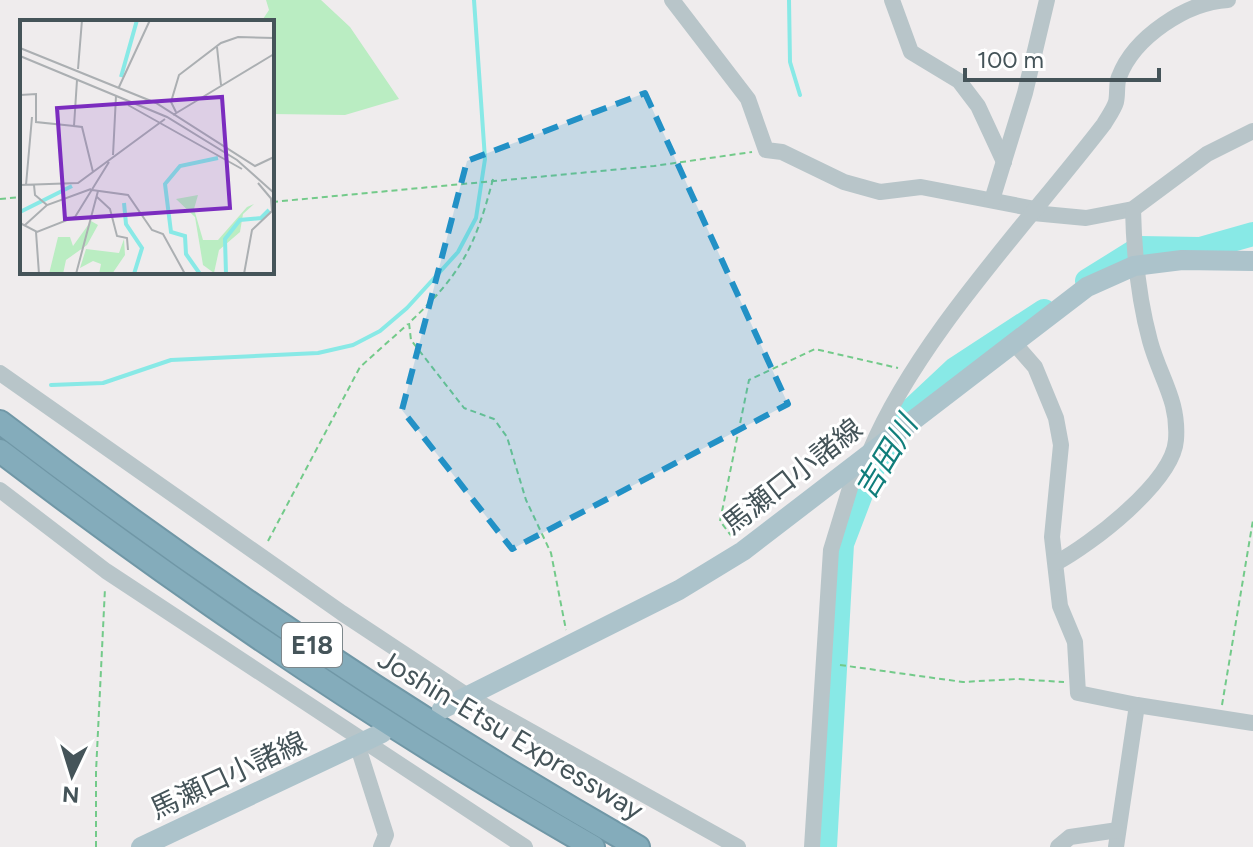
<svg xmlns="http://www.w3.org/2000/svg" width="1253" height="847" font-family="Figtree,'Noto Sans JP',sans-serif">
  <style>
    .green { fill: #baedc2 }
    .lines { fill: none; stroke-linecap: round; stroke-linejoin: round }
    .stream { stroke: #88e9e6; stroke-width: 4 }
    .river { stroke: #88e9e6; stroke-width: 24 }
    .highway-casing { stroke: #7097a6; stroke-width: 26 }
    .path { stroke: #73ca8a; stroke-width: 2; stroke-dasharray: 6 4; stroke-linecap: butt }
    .minor { stroke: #b8c5c9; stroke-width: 16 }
    .major { stroke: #acc3cb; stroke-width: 20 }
    .highway { stroke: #84acbb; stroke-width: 22 }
    .marked { fill: #2291c6; fill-opacity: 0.2; stroke: #2291c6; stroke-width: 6; stroke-dasharray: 16 10; stroke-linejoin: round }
    .labels { text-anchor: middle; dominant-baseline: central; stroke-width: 6; stroke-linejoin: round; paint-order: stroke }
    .shield { fill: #fff; stroke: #7d878b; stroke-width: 2 }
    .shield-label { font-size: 26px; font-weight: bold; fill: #455459 }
    .street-label { font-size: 28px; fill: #455459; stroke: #fff }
    .water-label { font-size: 30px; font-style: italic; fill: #107e7b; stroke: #fff }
    .inset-river { fill: none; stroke: #88e9e6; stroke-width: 4 }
    .inset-road { fill: none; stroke: #abafb2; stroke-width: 2 }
    .view { fill: #7b2cbf; fill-opacity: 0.15; stroke: #7b2cbf; stroke-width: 4 }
    .inset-edge { fill: none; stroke: #455459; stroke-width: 4 }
  </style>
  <rect width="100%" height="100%" fill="#efeced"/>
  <!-- green -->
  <polygon class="green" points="266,0 321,0 350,27 399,99 345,115 272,114 272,22 261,22 269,10"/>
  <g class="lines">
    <!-- stream -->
    <g class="stream">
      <polyline points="789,0 790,62 800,95"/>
      <polyline points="51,385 103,383 171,360 318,353 353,345 380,331 407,308 458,252 476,218 485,159 474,0"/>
    </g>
    <!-- river -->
    <g class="river">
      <polyline points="1087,281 1140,248 1200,249 1253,234"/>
      <polyline points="825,847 842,544 868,476 908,413 955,369 1044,311"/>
    </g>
    <!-- highway casing -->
    <g class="highway-casing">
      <g id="highway">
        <path d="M 0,422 C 203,577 416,720 638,847"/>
        <path d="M 0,451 C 189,595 387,729 593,847"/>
      </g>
    </g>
    <!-- path -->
    <g class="path">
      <path d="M 493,179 C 475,248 461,274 409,323 L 411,340 L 464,408 L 494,419 L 507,437 L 526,500 L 551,553 L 566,630"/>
      <polyline points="0,199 22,197"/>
      <polyline points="272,202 654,166 752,152"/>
      <polyline points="732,537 720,521 749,380 815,349 898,368"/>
      <polyline points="268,541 360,367 408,324"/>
      <polyline points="840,665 963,682 1017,679 1064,682"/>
      <polyline points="1222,705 1253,520"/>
      <polyline points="96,847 96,772 105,588"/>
    </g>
    <!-- minor -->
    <g class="minor">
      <polyline points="672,0 748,99 766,150 782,152 844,182 880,192 921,187 1035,209"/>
      <polyline points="892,0 911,52 959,81 978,106 1004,162"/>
      <polyline points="992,200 1025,93 1047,0"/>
      <polyline points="1033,213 1086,218 1133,209 1207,154 1253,131"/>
      <polyline points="1014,343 1035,367 1056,418 1061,445 1052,537 1060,606 1075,642 1078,693 1137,705 1116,847"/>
      <polyline points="0,373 342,613 469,697 738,847"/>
      <path d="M 870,451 C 918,337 1028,223 1104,124 C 1108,117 1114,109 1116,102 C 1118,94 1116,84 1119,77 C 1134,37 1187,2 1228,0"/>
      <polyline points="0,490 106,571 525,847"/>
      <path d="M 1056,563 C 1090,545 1173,482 1176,440 C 1179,400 1160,378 1150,341 C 1138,297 1134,255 1133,209"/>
      <polyline points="1137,705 1253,723"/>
      <polyline points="357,744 386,835 381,847"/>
      <polyline points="812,847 831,550 858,462"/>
      <polyline points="1058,847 1070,837 1118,830"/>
    </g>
    <!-- major -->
    <g class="major">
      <polyline points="442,709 679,590 743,551 1087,287 1134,266 1182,260 1253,261"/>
      <polyline points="141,847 382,733"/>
    </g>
    <!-- highway -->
    <use href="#highway" class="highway"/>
  </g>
  <!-- marked area -->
  <path class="marked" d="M 645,93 L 788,404 L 512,549 L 402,410 L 467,161 Z"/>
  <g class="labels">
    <!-- shield labels -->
    <rect class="shield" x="282" y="623" width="60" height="44" rx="6"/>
    <g class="shield-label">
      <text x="312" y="645">E18</text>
    </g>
    <!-- street labels -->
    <g class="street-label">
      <text transform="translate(792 476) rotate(-38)">馬瀬口小諸線</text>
      <text transform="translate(511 734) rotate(31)">Joshin-Etsu Expressway</text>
      <text transform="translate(228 775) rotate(-25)">馬瀬口小諸線</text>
    </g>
    <!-- water labels -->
    <g class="water-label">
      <text transform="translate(886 457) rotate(-59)">吉田川</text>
    </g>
  </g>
  <!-- overview -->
  <g transform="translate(20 20)">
    <rect width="254" height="254" fill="#efeced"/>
    <path d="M 178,175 L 174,189 L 183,220 L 198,220 L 227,187 L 234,184 L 223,194 L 220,212 L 199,230 L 194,253 L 183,245 L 175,197 L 156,179 ZM 71,201 L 78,205 L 67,225 L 46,240 L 43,254 L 29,254 L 38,217 L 50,217 L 53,226 ZM 104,219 L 105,235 L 92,254 L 79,254 L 81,244 L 73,241 L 60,248 L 66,229 L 99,233 Z" fill="#baedc2"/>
    <path class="inset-river" d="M 101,57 L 117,0M 104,183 L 106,204 L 122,228 L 114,254M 0,192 L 52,166M 180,254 L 166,234 L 165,216 L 151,212 L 145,164 L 160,146 L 198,138M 206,254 L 205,219 L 220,200 L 241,198 L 249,190"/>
    <path class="inset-road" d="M 197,27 L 201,65M 0,28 L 136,83 L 235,146 L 254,137M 0,36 L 147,97 L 217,140 L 254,173M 58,49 L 62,0M 57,60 L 54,106 L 62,107 L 73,152M 99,67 L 130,0M 0,75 L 16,74 L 16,102 L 54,106M 108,85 L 222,149M 156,92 L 151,82 L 159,55 L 201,23 L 218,17 L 254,18M 153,95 L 254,34M 93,135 L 96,76M 238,163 L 254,182M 0,165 L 58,163 L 145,99M 6,165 L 12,97M 14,165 L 15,175 L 27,185M 72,170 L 108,175 L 132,210 L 143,214 L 165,254M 77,177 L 90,189 L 97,216 L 107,218 L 108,230M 0,203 L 17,212 L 55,197 L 89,142M 5,205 L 27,185 L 71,169M 16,212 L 19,254M 56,254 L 78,171M 224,254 L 232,210 L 252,191 L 251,179"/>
    <path class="view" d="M 202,77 L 210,188 L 45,199 L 37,88 Z"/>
    <rect width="254" height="254" class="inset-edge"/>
  </g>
  <!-- north arrow -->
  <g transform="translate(72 775) rotate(184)" stroke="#ffffff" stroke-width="6" paint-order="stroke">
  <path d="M0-6L14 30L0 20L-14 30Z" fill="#455459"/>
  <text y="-12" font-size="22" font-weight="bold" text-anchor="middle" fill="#455459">N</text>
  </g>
  <!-- scale -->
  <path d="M965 68v12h194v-12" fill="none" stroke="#455459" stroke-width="4"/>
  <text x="977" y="68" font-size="24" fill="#455459" stroke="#ffffff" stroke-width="6" paint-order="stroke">100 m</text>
</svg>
